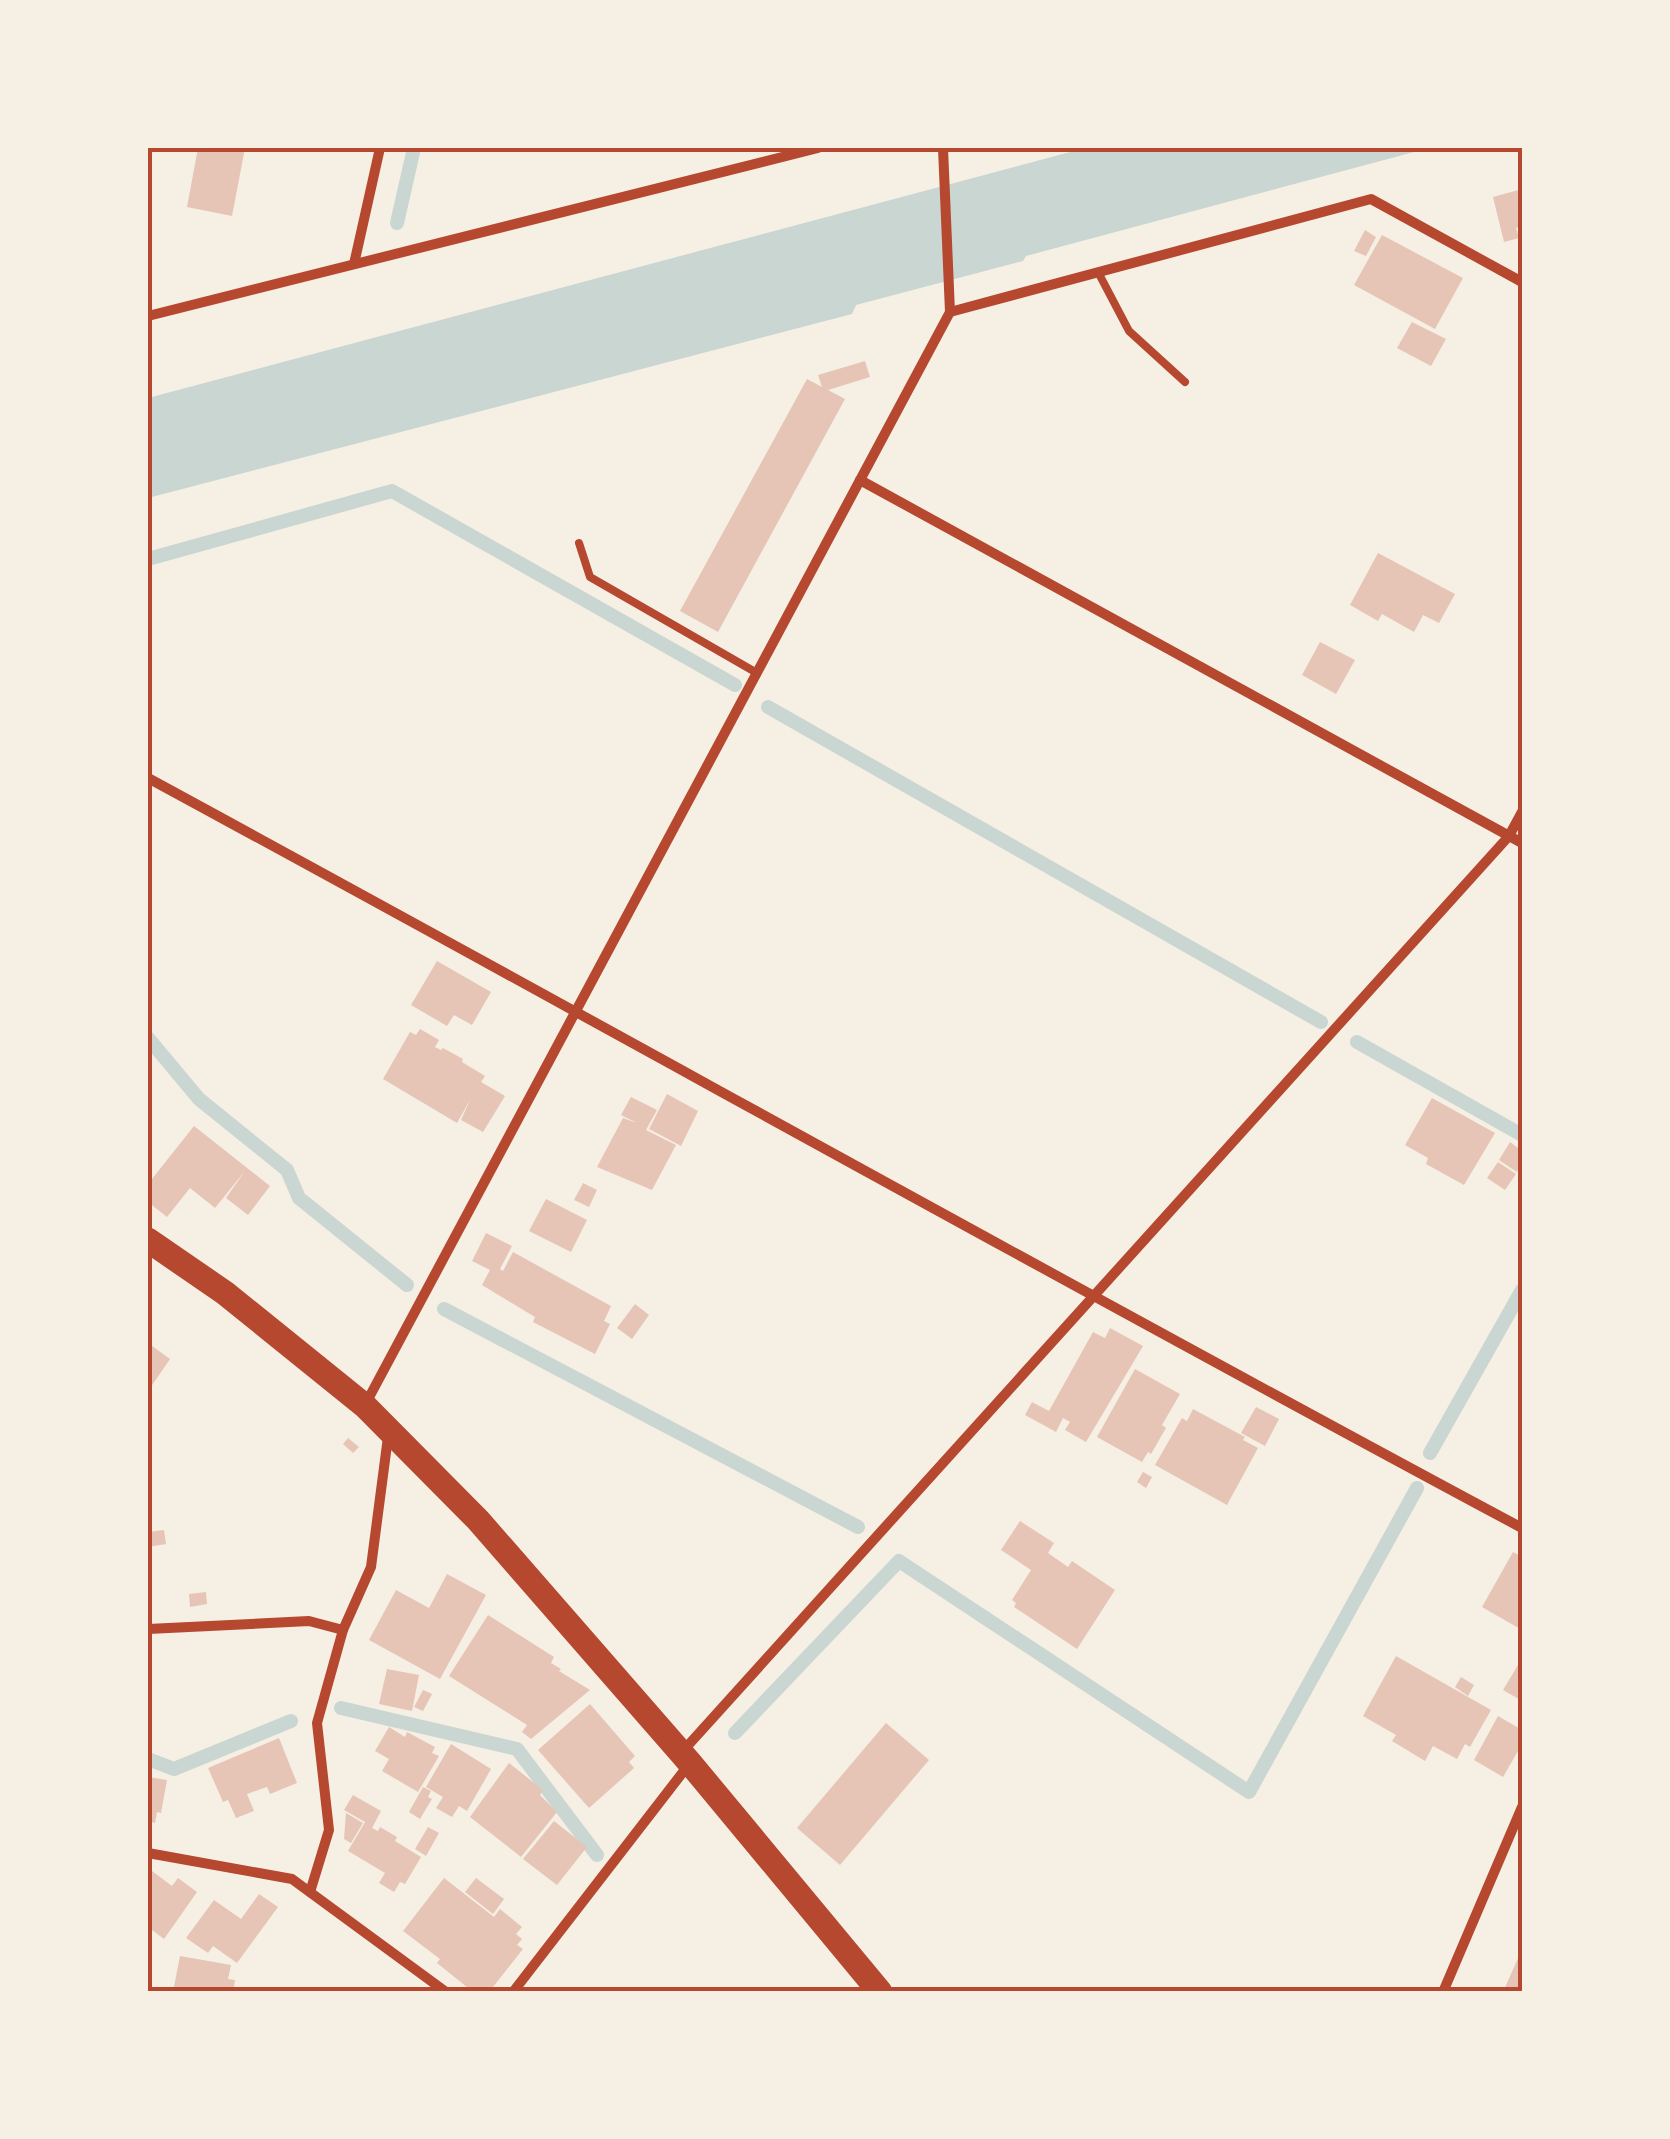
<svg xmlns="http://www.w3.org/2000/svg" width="1670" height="2139" font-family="'Alegreya Sans',sans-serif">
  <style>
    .water { fill: #c9d6d2 }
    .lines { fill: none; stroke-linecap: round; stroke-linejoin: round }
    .stream { stroke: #c9d6d2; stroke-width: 14 }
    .building { fill: #e6c5b7 }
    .service { stroke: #b5482f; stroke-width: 8 }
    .minor { stroke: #b5482f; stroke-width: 10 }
    .primary { stroke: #b5482f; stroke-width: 25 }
    .neatline { fill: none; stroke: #b5482f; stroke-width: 4 }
  </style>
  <rect width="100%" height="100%" fill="#f6efe4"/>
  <!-- water -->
  <polygon class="water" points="1085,148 1429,148 1026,256 1023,261 856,305 852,314 148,498 148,398"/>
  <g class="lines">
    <!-- stream -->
    <g class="stream">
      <polyline points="397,223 414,148"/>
      <polyline points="148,559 392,491 735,685"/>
      <polyline points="768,707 1321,1022"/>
      <polyline points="148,1038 199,1099 287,1170 299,1198 407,1285"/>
      <polyline points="1357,1042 1522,1135"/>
      <polyline points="444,1309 858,1527"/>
      <polyline points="1430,1453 1522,1290"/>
      <polyline points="341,1708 517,1749 597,1855"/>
      <polyline points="735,1733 899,1561 1249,1792 1417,1488"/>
      <polyline points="148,1759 174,1769 291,1721"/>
    </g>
  </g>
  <!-- building -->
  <g class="building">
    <polygon points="198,148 245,148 232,216 187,207"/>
    <polygon points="1522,189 1522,226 1516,228 1519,238 1504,242 1493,197"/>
    <polygon points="1365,230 1376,237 1366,256 1354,251"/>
    <polygon points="1382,235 1463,278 1435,329 1354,285"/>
    <polygon points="1412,322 1446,339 1431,366 1397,348"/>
    <polygon points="865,361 870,377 828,390 845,399 718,632 680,611 807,379 822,387 818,375"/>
    <polygon points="1378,553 1455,594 1439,623 1423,615 1414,632 1382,614 1378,621 1350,605"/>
    <polygon points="1320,642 1355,660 1336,694 1302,675"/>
    <polygon points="437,961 491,992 472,1025 454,1015 447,1026 411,1005"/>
    <polygon points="420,1029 439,1040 435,1047 441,1050 443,1048 463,1059 462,1062 485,1076 481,1082 505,1096 483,1132 461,1120 470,1100 457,1123 383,1079 410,1032 416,1035"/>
    <polygon points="667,1094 698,1111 681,1146 649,1129"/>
    <polygon points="631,1097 657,1110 646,1130 676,1145 652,1190 597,1167 623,1118 637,1123 621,1115"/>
    <polygon points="1432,1098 1495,1133 1464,1185 1426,1164 1428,1158 1405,1145"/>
    <polygon points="194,1126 270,1186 248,1215 226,1198 245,1171 215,1208 190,1188 167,1217 148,1202 148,1184"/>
    <polygon points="1510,1142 1522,1151 1522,1163 1517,1172 1499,1160"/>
    <polygon points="1498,1162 1516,1174 1505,1190 1487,1178"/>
    <polygon points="583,1183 597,1190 589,1207 574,1200"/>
    <polygon points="546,1199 587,1220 571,1252 529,1231"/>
    <polygon points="486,1233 512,1246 500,1269 503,1271 513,1252 611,1306 604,1321 610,1324 595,1354 533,1322 535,1317 482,1285 490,1270 472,1261"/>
    <polygon points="635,1304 649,1315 632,1339 617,1328"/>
    <polygon points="1110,1328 1143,1346 1086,1442 1065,1430 1070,1422 1063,1418 1056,1432 1025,1415 1032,1402 1049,1411 1093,1332 1105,1338"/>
    <polygon points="148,1343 170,1359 148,1391"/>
    <polygon points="1135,1369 1180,1394 1162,1425 1166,1428 1151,1454 1148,1452 1142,1462 1097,1437"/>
    <polygon points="1256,1407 1279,1419 1265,1446 1241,1433"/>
    <polygon points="1193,1409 1245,1437 1243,1440 1258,1448 1227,1505 1155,1465 1182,1418 1187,1421"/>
    <polygon points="348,1438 359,1447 353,1453 343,1444"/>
    <polygon points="1143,1472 1152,1477 1146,1488 1137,1482"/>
    <polygon points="1020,1521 1054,1543 1048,1553 1068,1567 1072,1561 1115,1590 1077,1649 1014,1607 1016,1603 1012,1600 1031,1570 1001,1550"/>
    <polygon points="164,1530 166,1544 148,1547 148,1532"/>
    <polygon points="1513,1552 1522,1557 1522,1630 1482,1607"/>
    <polygon points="447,1574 486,1595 440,1679 369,1640 396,1590 429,1608"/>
    <polygon points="206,1592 207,1604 190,1607 189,1594"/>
    <polygon points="488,1615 554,1657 551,1663 561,1669 559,1671 590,1690 531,1739 522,1732 527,1725 449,1676"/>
    <polygon points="1396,1656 1491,1710 1470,1747 1465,1744 1457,1759 1433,1746 1425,1761 1392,1741 1396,1735 1363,1716"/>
    <polygon points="1518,1665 1522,1668 1522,1701 1503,1690"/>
    <polygon points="387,1669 419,1675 412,1711 379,1704"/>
    <polygon points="1461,1677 1474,1685 1468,1696 1455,1687"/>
    <polygon points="423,1690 432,1694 423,1711 414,1707"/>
    <polygon points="590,1704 635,1756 629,1762 634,1768 589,1808 538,1750"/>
    <polygon points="1498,1716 1522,1730 1522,1744 1503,1777 1474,1760"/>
    <polygon points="886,1723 929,1760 840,1865 797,1828"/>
    <polygon points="389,1727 405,1737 407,1732 435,1747 432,1753 439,1756 418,1792 382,1771 389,1759 375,1751"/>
    <polygon points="279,1738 297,1783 270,1794 267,1787 247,1794 254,1811 236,1818 228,1800 223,1802 208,1768"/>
    <polygon points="451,1744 491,1769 467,1811 459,1806 452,1817 436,1808 443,1797 426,1787"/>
    <polygon points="509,1763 543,1790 540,1795 557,1812 521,1857 470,1817"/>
    <polygon points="148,1777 167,1780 161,1813 157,1812 155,1823 148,1821"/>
    <polygon points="423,1787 431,1791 428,1797 432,1799 420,1819 409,1812"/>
    <polygon points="353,1795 381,1811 372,1828 378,1831 380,1827 397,1837 395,1841 421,1857 405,1884 400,1882 394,1892 379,1883 385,1873 348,1851 365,1822 344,1810"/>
    <polygon points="346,1813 363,1823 351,1843 344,1839"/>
    <polygon points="554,1821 587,1847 557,1885 523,1859"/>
    <polygon points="428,1827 439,1833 426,1856 415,1849"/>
    <polygon points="148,1868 172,1886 178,1878 197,1892 164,1939 148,1927"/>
    <polygon points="444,1878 494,1917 500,1909 522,1927 516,1934 522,1939 517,1945 523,1949 489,1992 473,1992 437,1963 440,1959 403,1931"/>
    <polygon points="476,1878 504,1899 493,1914 465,1892"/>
    <polygon points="259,1894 278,1907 237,1963 213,1946 208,1953 186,1938 214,1900 241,1919"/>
    <polygon points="180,1956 231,1965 228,1979 235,1980 233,1992 173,1992"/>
    <polygon points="1519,1956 1522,1958 1522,1992 1503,1992"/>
  </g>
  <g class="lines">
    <!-- service -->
    <g class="service">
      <polyline points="1098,272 1129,331 1185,382"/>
      <polyline points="579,543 590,577 757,673"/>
    </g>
    <!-- minor -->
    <g class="minor">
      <polyline points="354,264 380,148"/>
      <polyline points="950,312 1371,199 1522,282"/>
      <polyline points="148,316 818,148"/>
      <polyline points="860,480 1522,843"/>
      <path d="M 148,778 C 607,1027 1062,1282 1522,1528"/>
      <polyline points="365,1405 950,312 943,148"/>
      <polyline points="148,1629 309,1621 343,1630"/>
      <polyline points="682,1752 1509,836 1522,812"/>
      <polyline points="148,1853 292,1879 446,1992"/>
      <polyline points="310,1892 329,1830 317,1723 343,1630 371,1567 388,1437"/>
      <polyline points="513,1992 690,1763"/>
      <polyline points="1443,1992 1522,1807"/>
    </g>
    <!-- primary -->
    <polyline class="primary" points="148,1240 225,1293 365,1406 478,1520 690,1763 880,1992"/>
  </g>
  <!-- border -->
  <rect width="1670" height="2139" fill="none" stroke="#f6efe4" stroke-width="300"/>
  <rect x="150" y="150" width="1370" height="1839" class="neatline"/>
</svg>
